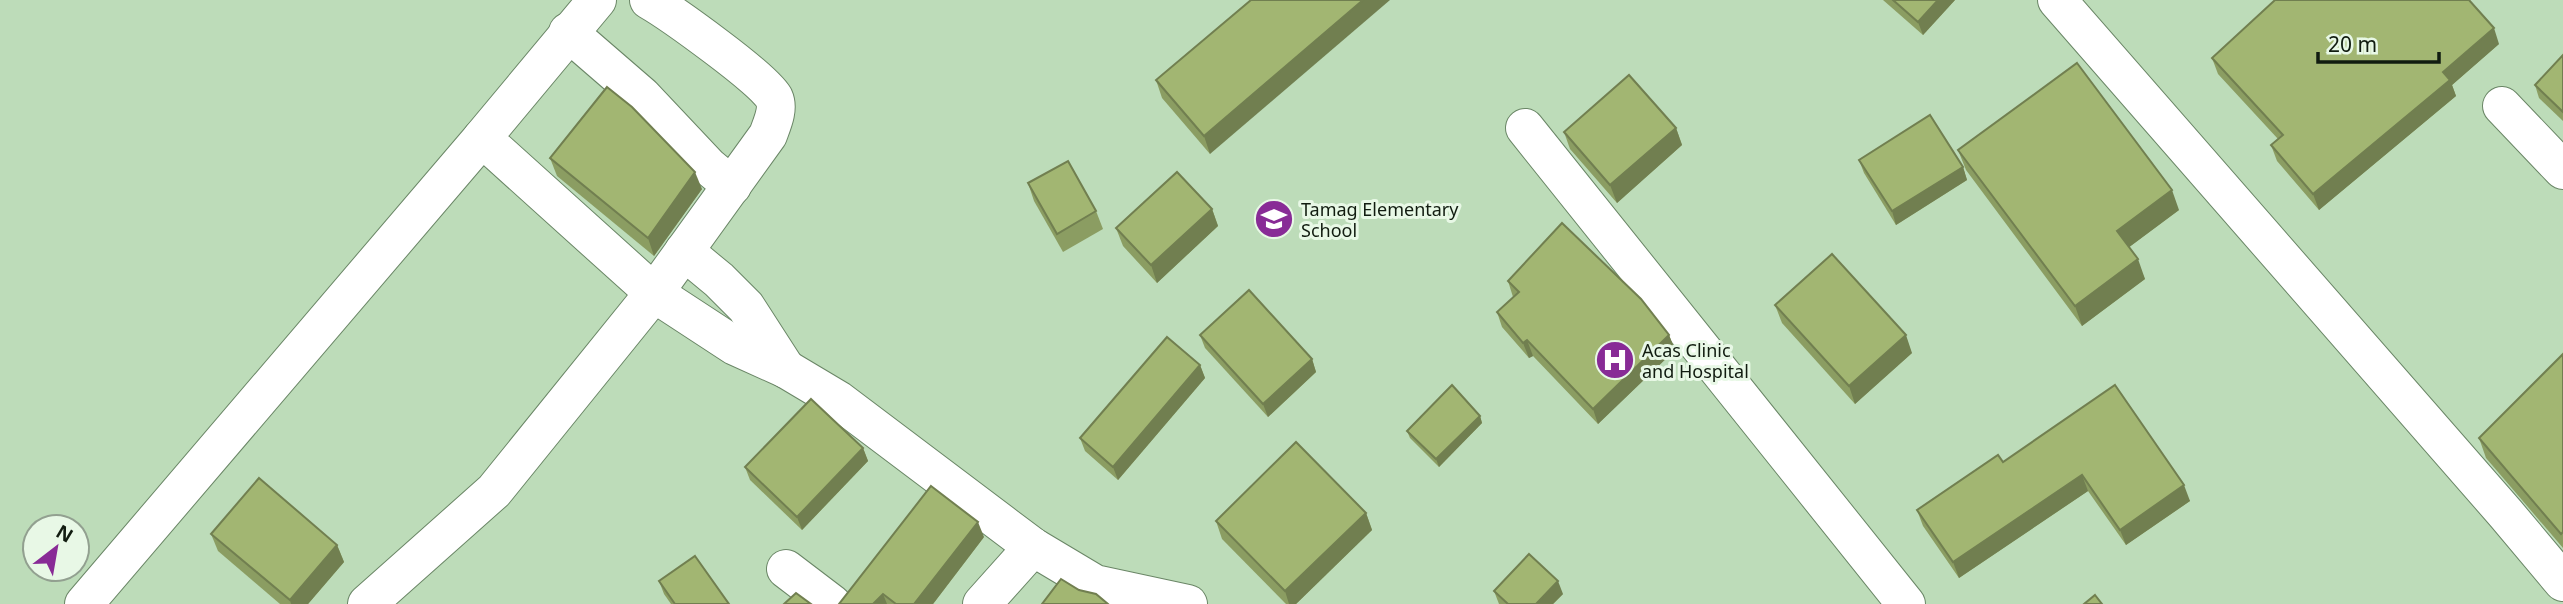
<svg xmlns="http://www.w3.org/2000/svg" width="2563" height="604" font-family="'Noto Sans',sans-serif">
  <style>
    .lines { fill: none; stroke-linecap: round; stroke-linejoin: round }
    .minor-casing { stroke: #6a8666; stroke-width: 40 }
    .minor { stroke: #fff; stroke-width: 38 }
    .wall { fill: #8b9d62 }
    .shaded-wall { fill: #717f50 }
    .building { fill: #a2b672; stroke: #717f50; stroke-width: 2 }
    .labels { text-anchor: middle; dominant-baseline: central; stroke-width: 6; stroke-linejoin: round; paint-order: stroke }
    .poi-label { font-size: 18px; fill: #111c10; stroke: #e8f8e6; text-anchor: start }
  </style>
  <rect width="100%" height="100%" fill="#bddcb9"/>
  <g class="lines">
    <!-- minor casing -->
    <g class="minor-casing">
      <g id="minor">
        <polyline points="2057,0 2506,514 2563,582"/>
        <polyline points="568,32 642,96 708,166 732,186"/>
        <polyline points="2502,106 2563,170"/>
        <polyline points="1525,128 1906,604"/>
        <polyline points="482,138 597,0"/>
        <polyline points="684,251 719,280 746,307 786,369"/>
        <polyline points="786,569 832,604"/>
        <polyline points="84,604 482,138 654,293 735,346 786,369 838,400 1033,547 1095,584 1188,604"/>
        <path d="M 367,604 L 494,491 L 654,293 L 768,135 C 772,124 779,109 774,98 C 767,81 670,12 649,0"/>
        <polyline points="982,604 1033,547"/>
      </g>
    </g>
    <!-- minor -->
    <use href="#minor" class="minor"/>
  </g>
  <!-- wall -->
  <g class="wall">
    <polygon points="1251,0 1210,154 1162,98 1156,80"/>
    <polygon points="1883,0 1955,0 1923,35"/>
    <polygon points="2499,44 2452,85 2456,96 2319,210 2277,161 2271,145 2278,139 2218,74 2212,58"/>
    <polygon points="2563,55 2563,121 2539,98 2535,85"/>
    <polygon points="1676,128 1682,145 1617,203 1570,149 1564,132"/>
    <polygon points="1958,150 2179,210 2129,247 2145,279 2082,326 1966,170"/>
    <polygon points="550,158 702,189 654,256 557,176"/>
    <polygon points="1859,160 1963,167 1967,180 1896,225 1864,173"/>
    <polygon points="1028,183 1096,211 1103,229 1063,252 1034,201"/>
    <polygon points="1212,209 1218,226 1157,283 1123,246 1116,228"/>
    <polygon points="1508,281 1669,335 1675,350 1598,424 1533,356 1529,358 1502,327 1497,312 1513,297"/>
    <polygon points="1775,305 1912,353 1855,404 1782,323"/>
    <polygon points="1200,335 1312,359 1316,372 1268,417 1205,348"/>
    <polygon points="2563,354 2563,548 2486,458 2479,438"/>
    <polygon points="1200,365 1205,378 1118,480 1085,451 1080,438"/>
    <polygon points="2115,385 2190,501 2126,545 2088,491 1959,578 1923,526 1917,510 2003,462"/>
    <polygon points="1480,416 1482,423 1439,467 1410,438 1407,431"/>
    <polygon points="863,448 868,461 802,530 750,480 745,467"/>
    <polygon points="1366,513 1372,530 1296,604 1286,604 1222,539 1216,521"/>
    <polygon points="211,534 337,545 344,562 308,604 280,604 218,551"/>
    <polygon points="984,537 933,604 839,604"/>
    <polygon points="659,581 729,604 671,604 664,594"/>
    <polygon points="1494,591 1563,594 1553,604 1499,604"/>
  </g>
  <!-- shaded-wall -->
  <g class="shaded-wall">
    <polygon points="1363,0 1390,0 1210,154 1204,136"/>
    <polygon points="1938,0 1955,0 1923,35 1918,22"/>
    <polygon points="2494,28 2499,44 2452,85 2456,96 2319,210 2313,194 2443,72"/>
    <polygon points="1676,128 1682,145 1617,203 1610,185"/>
    <polygon points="1963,167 1967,180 1896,225 1892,211"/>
    <polygon points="695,172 702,189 654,256 648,238"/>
    <polygon points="2172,190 2179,210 2124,251 2117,231"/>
    <polygon points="1212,209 1218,226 1157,283 1151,265"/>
    <polygon points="2138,259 2145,279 2082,326 2075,306"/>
    <polygon points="1669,335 1675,350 1598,424 1593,409"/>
    <polygon points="1906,335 1912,353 1855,404 1849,386"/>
    <polygon points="1527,340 1533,356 1529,358 1523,343"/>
    <polygon points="1312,359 1316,372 1268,417 1263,404"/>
    <polygon points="1200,365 1205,378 1118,480 1113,467"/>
    <polygon points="1480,416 1482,423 1439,467 1436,459"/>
    <polygon points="863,448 868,461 802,530 797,517"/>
    <polygon points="2082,475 2088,491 1959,578 1953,562"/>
    <polygon points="2184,485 2190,501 2126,545 2120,530"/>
    <polygon points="1366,513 1372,530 1296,604 1289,604 1285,591"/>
    <polygon points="978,522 984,537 933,604 914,604"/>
    <polygon points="337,545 344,562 308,604 291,604 290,600"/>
    <polygon points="1558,581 1563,594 1553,604 1536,604"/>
    <polygon points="883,594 887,604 873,604"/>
  </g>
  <!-- building -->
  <g class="building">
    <polygon points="1251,0 1363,0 1204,136 1156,80"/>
    <polygon points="1893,0 1938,0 1918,22"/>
    <polygon points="2275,0 2469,0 2494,28 2443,72 2450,80 2313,194 2271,145 2283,135 2212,58"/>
    <polygon points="2563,55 2563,112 2535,85"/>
    <polygon points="2077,63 2172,190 2117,231 2138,259 2075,306 1958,150"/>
    <polygon points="1629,75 1676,128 1610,185 1564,132"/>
    <polygon points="607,87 632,107 695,172 648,238 550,158"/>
    <polygon points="1930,115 1963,167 1892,211 1859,160"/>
    <polygon points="1068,161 1096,211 1057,234 1028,183"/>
    <polygon points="1177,172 1212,209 1151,265 1116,228"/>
    <polygon points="1562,223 1641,299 1669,335 1593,409 1527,340 1523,343 1497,312 1519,292 1508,281"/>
    <polygon points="1832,254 1906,335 1849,386 1775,305"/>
    <polygon points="1249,290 1312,359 1263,404 1200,335"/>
    <polygon points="1167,337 1200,365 1113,467 1080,438"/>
    <polygon points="2563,354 2563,532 2561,534 2479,438"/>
    <polygon points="1452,385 1480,416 1436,459 1407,431"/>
    <polygon points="2115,385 2184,485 2120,530 2082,475 1953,562 1917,510 1998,455 2003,462"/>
    <polygon points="811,399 863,448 797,517 745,467"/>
    <polygon points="1296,442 1366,513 1285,591 1216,521"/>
    <polygon points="259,478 337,545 290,600 211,534"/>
    <polygon points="931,486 978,522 914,604 896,604 883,594 873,604 839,604"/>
    <polygon points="1529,554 1558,581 1536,604 1508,604 1494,591"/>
    <polygon points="695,556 729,604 675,604 659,581"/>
    <polygon points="1061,579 1079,590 1096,594 1108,604 1042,604"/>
    <polygon points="796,593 811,604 784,604"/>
    <polygon points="2095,595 2102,604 2084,604"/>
  </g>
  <!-- icons -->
  <defs>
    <g id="school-disc" transform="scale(2.0125)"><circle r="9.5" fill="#882b96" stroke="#e8f8e6"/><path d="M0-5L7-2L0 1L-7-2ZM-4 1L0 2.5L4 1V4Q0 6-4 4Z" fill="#fff"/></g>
    <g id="hospital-disc" transform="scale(2.0125)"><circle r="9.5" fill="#882b96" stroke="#e8f8e6"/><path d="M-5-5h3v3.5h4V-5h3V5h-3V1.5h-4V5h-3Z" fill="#fff"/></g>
  </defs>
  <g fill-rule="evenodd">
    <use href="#school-disc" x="1274" y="219"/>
    <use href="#hospital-disc" x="1615" y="360"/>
  </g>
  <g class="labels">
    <!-- poi labels -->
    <g class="poi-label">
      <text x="1301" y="209">Tamag Elementary<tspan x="1301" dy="21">School</tspan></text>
      <text x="1642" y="350">Acas Clinic<tspan x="1642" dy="21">and Hospital</tspan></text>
    </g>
  </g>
  <!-- north arrow -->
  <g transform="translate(56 548) rotate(31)"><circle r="33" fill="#e8f8e6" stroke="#92a090" stroke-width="2"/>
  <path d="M0-5L12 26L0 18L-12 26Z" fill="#882b96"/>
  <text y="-10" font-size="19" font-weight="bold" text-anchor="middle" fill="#111c10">N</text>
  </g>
  <!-- scale -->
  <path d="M2318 52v10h121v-10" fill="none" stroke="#111c10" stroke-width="3.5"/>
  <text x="2328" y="52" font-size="21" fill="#111c10" stroke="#e8f8e6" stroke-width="5" paint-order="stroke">20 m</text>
</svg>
